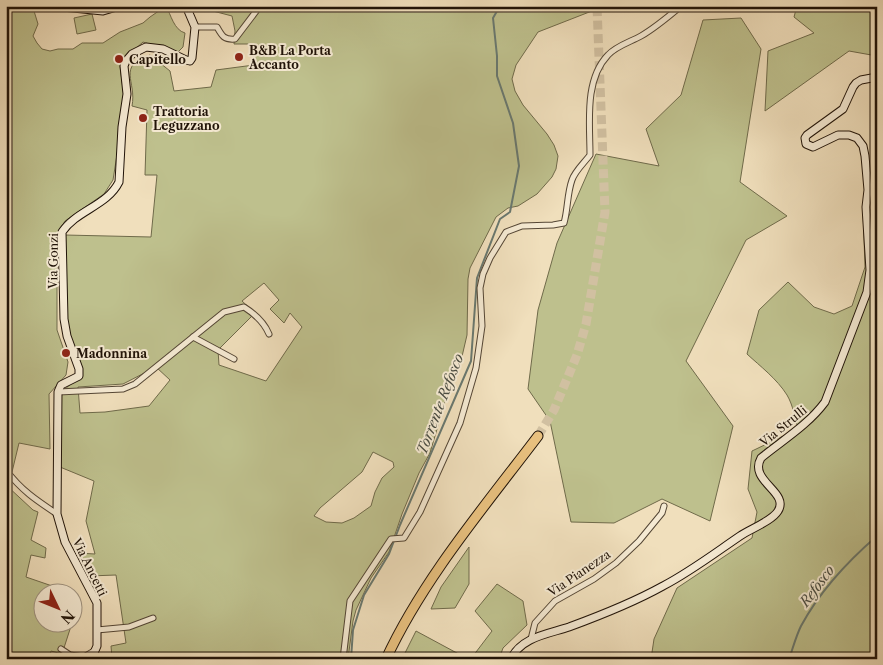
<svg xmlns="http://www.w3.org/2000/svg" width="883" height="665" font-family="'Libre Caslon Text',serif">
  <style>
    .green { fill: #bec08d; stroke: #6f6a4a; fill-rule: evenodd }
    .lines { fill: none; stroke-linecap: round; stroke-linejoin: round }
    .stream { stroke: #69786f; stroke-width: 2 }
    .highway-tunnel { stroke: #d1c0a1; stroke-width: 9; stroke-dasharray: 9 4.5; stroke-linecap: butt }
    .street-casing { stroke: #544635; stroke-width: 7 }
    .secondary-casing { stroke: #201308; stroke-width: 9 }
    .highway-casing { stroke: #201308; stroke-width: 11 }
    .street { stroke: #f5ead3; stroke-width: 5 }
    .secondary { stroke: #f5ead3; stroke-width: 7 }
    .highway { stroke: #e8c07e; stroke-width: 9 }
    .poi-dot { fill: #8f2418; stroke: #f5ead3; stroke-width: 2 }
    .labels { text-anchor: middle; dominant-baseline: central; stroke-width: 4; stroke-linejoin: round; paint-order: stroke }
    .poi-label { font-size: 12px; font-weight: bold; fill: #201308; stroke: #f5ead3; text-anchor: start }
    .street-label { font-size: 12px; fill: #201308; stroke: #f5ead3 }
    .water-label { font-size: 14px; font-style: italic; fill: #4b4e44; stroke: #f5ead3 }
  </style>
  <rect width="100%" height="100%" fill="#f0dfbc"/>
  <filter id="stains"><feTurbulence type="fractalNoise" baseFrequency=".004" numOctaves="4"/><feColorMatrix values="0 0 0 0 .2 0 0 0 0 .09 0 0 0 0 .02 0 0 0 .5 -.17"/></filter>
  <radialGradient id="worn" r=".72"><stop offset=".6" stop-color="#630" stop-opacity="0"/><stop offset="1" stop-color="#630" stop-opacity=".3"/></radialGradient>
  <!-- green -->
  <g class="green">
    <path d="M 6,6 L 35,6 L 34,11 L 38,24 L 33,36 L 37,43 L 42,49 L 50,51 L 58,49 L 73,49 L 82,43 L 103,43 L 120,32 L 143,23 L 150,17 L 166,6 C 171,15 174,30 185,33 L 183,47 L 177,53 L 143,42 L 134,50 L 120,66 L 125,104 L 113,180 L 104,194 L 65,221 L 57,234 L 57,330 L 68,362 L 66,375 L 49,394 L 50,449 L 19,443 L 12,472 L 6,466 Z"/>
    <path d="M 209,6 L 599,6 L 597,9 L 538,32 L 516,65 L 512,79 L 515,91 L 523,105 L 547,134 L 554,145 L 558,156 L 556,169 L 552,177 L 537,194 L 518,206 L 508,208 L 496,217 L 470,268 L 468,279 L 467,335 L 460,365 L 447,395 L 430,453 L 419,473 L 402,514 L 389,552 L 371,578 L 356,610 L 353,621 L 348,659 L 112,659 L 111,646 L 126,643 L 116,575 L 89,576 L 77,553 L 95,554 L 86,521 L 94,481 L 60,467 L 60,394 L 78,377 L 65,327 L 65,235 L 151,237 L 157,175 L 145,175 L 147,110 L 132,106 C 137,81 116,66 150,55 L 170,71 L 174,91 L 211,87 L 216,70 L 254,65 L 255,44 L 234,44 L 235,31 L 232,16 L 209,10 ZM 264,283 L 279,300 L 270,309 L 284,323 L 290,313 L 302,327 L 266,381 L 219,365 L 218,350 L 255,313 L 242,301 ZM 156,367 L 170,380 L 149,406 L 105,412 L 80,413 L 78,387 L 123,384 ZM 373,452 L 393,462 L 394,467 L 382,478 L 375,492 L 371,506 L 354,518 L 342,523 L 326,522 L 314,516 L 320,508 L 362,472 Z"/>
    <polygon points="797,6 877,6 877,56 849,51 765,111 768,51 814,33 794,17"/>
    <polygon points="92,14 96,30 77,34 74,18"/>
    <polygon points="741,18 761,49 740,182 787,216 746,240 686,361 733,426 710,521 662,499 614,523 571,522 550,421 528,389 538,310 557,243 596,154 659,166 646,129 681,95 703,20"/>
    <path d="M 863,210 L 877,210 L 877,659 L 651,659 L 654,639 L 677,588 L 752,538 L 757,512 L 748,489 L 752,451 L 798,429 C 795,418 793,405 787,395 C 777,379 760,366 747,354 L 759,310 L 788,282 L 814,307 L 834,314 L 852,306 L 865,267 Z"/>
    <polygon points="6,485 33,510 38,512 31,540 46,548 45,558 31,555 26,577 58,588 59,592 42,592 42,622 72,623 62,654 51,651 49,659 6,659"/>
    <polygon points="469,547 469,584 455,608 431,609 441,587"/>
    <polygon points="497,584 523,601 527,625 503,648 499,659 476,659 473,656 492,631 475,611"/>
    <polygon points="416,631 468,659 402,659"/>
  </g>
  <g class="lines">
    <!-- stream -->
    <g class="stream">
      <polyline points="351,659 353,630 364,595 389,554 400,525 471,361 477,278 500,219 510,212 519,166 513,123 497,76 497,56 493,18 500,6"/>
      <path d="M 789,659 C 793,648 796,636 801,626 C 820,591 848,561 877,536"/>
    </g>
    <!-- highway-tunnel -->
    <polyline class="highway-tunnel" points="538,436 554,410 577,355 586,324 605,212 597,6"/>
    <!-- street casing -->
    <g class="street-casing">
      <g id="street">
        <path d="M 195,27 L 217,27 C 222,36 224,40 235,39 L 260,6"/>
        <polyline points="193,337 234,359"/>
        <path d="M 58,392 L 123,389 L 135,384 L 224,312 L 244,307 C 255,314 264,322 269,334"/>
        <path d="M 6,470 C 21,490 36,500 57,514"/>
        <polyline points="97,630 129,627 153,618"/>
        <polyline points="531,639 535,623 555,601 594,579 616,563 639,541 662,513 664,506"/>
        <polyline points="61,649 70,655 84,657 94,651"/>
        <path d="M 343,659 L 350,601 L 391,539 L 404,538 L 420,512 L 460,423 L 476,368 L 482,326 L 480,288 L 483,274 L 490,258 L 506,232 L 522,226 L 553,225 L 564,223 C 568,209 567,194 572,180 C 575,171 584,163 590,155 C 590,123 584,80 608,55 C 616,46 630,42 641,36 C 655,28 668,17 681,6"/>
      </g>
    </g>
    <!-- secondary casing -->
    <g class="secondary-casing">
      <g id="secondary">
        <polyline points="53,6 103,11 120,6"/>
        <path d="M 94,659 L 93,655 L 97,646 L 97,603 L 65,542 L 57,514 L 58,392 L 61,385 L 79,376 L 79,369 L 67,336 L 64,319 L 62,232 C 77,210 107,206 119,182 L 122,127 L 127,94 L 124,66 L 126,61 L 132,54 L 146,47 L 163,49 L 186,60 L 190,61 L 192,58 L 195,27 L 186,6"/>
        <path d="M 511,659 C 521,637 548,634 569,627 C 599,616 636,601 663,586 C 690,572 715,553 740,536 C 750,529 772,521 778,511 C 790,492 748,481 761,458 C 783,440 808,425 825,402 L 867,292 L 870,270 L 866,207 L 868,190 L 865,156 L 863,146 L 857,138 L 849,135 L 838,135 L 813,147 L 806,144 L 805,138 L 807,135 L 843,109 L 853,87 L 856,83 L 861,80 L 877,77"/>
      </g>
    </g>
    <!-- highway casing -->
    <g class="highway-casing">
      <path id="highway" d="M 386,659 C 423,579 485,506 538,436"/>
    </g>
    <!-- street -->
    <use href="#street" class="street"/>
    <!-- secondary -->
    <use href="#secondary" class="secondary"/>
    <!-- highway -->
    <use href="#highway" class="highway"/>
  </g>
  <!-- markers -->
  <g class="poi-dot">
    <circle cx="239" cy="57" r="5"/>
    <circle cx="119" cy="59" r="5"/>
    <circle cx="143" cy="118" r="5"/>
    <circle cx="66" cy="353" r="5"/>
  </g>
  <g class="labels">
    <!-- poi labels -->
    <g class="poi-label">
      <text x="249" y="50">B&amp;B La Porta<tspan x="249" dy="14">Accanto</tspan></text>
      <text x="129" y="59">Capitello</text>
      <text x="153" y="111">Trattoria<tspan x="153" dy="14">Leguzzano</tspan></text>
      <text x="76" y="353">Madonnina</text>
    </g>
    <!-- street labels -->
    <g class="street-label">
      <text transform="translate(53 261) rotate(-89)">Via Gonzi</text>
      <text transform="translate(783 426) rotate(-39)">Via Strulli</text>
      <text transform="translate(90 567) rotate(64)">Via Ancetti</text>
      <text transform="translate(579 573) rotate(-34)">Via Pianezza</text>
    </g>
    <!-- water labels -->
    <g class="water-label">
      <text transform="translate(440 404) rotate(-69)">Torrente Refosco</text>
      <text transform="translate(817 586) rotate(-53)">Refosco</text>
    </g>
  </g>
  <!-- margin -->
  <rect width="883" height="665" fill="none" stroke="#f0dfbc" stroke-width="25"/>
  <rect x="8" y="8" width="868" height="650" fill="none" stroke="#201308" stroke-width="2.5"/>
  <rect x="12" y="12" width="858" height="640" fill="none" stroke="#201308"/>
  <!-- north arrow -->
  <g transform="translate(58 608) rotate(133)"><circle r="24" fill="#f5ead3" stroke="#a09482"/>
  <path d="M0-4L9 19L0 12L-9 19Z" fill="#8f2418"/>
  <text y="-8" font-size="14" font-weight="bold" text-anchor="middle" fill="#201308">N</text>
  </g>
  <rect width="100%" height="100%" filter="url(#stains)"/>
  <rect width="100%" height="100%" fill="url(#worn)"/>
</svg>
